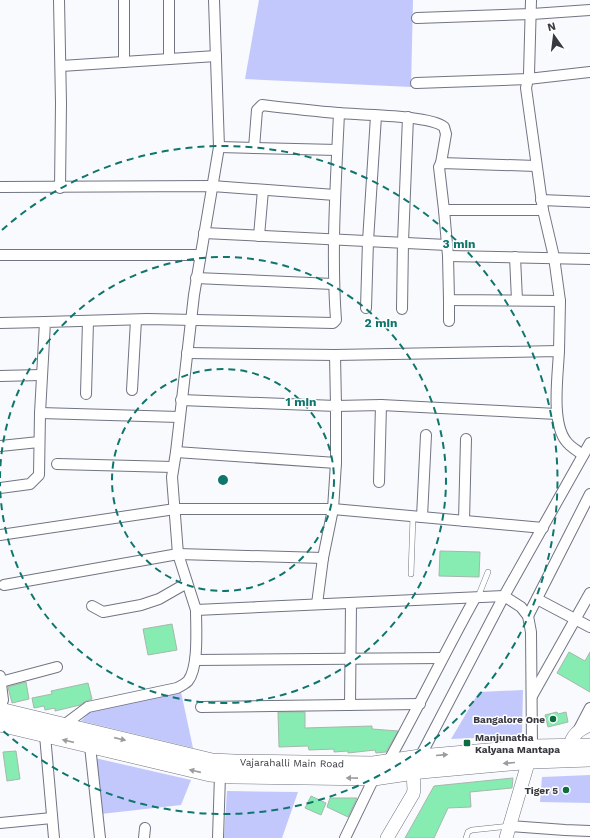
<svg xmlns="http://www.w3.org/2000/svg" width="590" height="838" font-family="'Work Sans',sans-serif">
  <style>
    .green { fill: #c2c8fc }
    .building { fill: #87ecb1; stroke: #a6b7ac }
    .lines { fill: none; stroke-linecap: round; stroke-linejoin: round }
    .service-casing { stroke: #717483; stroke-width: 6 }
    .minor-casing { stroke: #717483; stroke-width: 12 }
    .tertiary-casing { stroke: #717483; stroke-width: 14 }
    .secondary-casing { stroke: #717483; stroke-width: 16 }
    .service { stroke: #fff; stroke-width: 5 }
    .minor { stroke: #fff; stroke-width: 10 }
    .tertiary { stroke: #fff; stroke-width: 13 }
    .secondary { stroke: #fff; stroke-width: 15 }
    .oneway { fill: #9c9ca0 }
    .ring { fill: none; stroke: #0f766e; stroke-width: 2; stroke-dasharray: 7 5 }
    .poi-dot { fill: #0d6d42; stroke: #fff; stroke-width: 1.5 }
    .labels { text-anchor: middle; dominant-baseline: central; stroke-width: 3; stroke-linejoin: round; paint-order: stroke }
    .poi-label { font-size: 10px; font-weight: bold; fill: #393a41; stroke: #fff; text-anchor: end }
    .street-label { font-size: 10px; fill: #393a41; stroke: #fff }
    .centre { fill: #0f766e; stroke: #fff; stroke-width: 2 }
    .ring-label { font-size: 12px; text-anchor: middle; font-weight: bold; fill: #0f766e; stroke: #fff; stroke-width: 3; stroke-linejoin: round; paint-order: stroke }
  </style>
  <rect width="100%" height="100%" fill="#f9fafd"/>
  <!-- green -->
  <g class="green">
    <polygon points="259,0 413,0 411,87 245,79"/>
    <polygon points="523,690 522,736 451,739 479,692"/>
    <polygon points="181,692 193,748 81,721 94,708"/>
    <polygon points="95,758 191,780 181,805 101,814"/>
    <polygon points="590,775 590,803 540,802 542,777"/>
    <polygon points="227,791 298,792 282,838 224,838"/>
  </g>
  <!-- building -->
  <g class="building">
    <polygon points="440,551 480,552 479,577 439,576"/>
    <polygon points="172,624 177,650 148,655 143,629"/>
    <polygon points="569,652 585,661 590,652 590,692 557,673"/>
    <polygon points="26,682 29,699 12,703 8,687"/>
    <polygon points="88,683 92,699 84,702 80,705 55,711 55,708 45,710 44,706 34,708 32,698 52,694 51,691"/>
    <polygon points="278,712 305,712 305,728 372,726 372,729 398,731 386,752 376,753 375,750 348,753 348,751 334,752 334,749 309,750 308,746 279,747"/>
    <polygon points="557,712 558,714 566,712 568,722 548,727 545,715"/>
    <polygon points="16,751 20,779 7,781 3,752"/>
    <polygon points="513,778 512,788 470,792 471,807 448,808 434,838 405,838 434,786"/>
    <polygon points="311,796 326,803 321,815 305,808"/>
    <polygon points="330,798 357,798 348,817 327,807"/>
  </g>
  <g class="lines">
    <!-- service casing -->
    <g class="service-casing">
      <g id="service">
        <polyline points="411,574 413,516"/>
        <polyline points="478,597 488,572"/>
        <polyline points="466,838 468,832 472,830 510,826"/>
      </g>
    </g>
    <!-- minor casing -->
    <g class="minor-casing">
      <g id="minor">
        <polyline points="59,0 61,103 60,188"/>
        <polyline points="124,0 124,62"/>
        <polyline points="169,0 169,59"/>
        <polyline points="214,0 219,147 194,295 176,452 172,477 178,554 196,610 504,596 521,607 528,616 531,632 532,747"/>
        <polyline points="531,0 529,74 526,88 543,210 554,257 560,301 559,351"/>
        <polyline points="417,18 532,14 590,10"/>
        <polyline points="61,66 216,56"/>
        <polyline points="416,83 528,79 590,72"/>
        <polyline points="219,147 337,150"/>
        <path d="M 254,148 L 257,110 L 262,105 C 287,108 313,111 338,113 C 360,115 430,115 444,127 L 446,134 L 441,163"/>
        <polyline points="0,187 212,186 335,195"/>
        <polyline points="541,200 590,202"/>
        <polyline points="444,210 439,167 441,163 536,166"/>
        <polyline points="543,210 444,210 448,256 449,300 560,301"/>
        <polyline points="204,233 447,245"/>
        <polyline points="259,236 263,190"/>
        <polyline points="0,255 200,255"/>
        <polyline points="448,256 590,259"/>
        <polyline points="515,257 517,300"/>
        <polyline points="196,278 333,284"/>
        <polyline points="449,300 449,321"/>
        <polyline points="366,308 368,241 376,116"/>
        <polyline points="402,309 403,242 408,117"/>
        <polyline points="0,323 45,322"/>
        <path d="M 187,353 L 335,355 L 559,351 C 558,375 551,422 566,441 C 570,447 578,451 583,455"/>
        <polyline points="335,355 336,406 381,405 557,414"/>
        <polyline points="0,376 41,375"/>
        <polyline points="132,390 136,320"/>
        <polyline points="86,394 88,321"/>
        <polyline points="181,400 336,406 336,463 333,509 323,558 317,604"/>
        <polyline points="40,413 179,417"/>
        <polyline points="0,446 39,442"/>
        <polyline points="176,452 336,463"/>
        <polyline points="57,464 173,467"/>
        <polyline points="379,482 381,405"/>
        <path d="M 0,488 L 30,484 L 39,475 L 40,413 L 45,322 L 147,319 L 333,323 L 336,320 C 331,251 336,182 339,113"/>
        <polyline points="422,517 426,435"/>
        <polyline points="464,521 466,439"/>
        <polyline points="0,535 175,509 333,509 543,528"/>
        <polyline points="4,585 178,554 323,558"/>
        <polyline points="537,599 590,627"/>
        <polyline points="92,606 103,612 141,605 159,599 187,583"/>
        <polyline points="528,616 590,494"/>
        <polyline points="195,660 442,658"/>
        <polyline points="0,676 3,700 0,709"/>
        <polyline points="1,682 57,667"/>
        <polyline points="532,696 590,593"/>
        <polyline points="350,705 351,603"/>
        <polyline points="201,707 420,704"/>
        <path d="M 64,725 L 88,707 L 177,688 C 181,686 185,684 188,681 C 199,667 196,628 196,610"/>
        <polyline points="579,729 590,708"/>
        <polyline points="45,735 54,838"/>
        <polyline points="90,746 100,838"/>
        <polyline points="420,757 504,596 590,443"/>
        <path d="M 388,762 C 418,708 445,652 475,598"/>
        <polyline points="0,823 52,818"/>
        <polyline points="510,826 565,830 590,831"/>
        <polyline points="144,838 145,828"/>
        <polyline points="218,838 220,775"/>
        <polyline points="345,838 374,778"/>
      </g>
    </g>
    <!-- tertiary casing -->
    <g class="tertiary-casing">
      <g id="tertiary">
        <path d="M 569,755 C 569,739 575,731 590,725"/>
        <polyline points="387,838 413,794 414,790 413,772 417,763"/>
        <polyline points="506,838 531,753"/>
      </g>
    </g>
    <!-- secondary casing -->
    <g class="secondary-casing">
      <g id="secondary">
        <polyline points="0,710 212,761 234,762 373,764 420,757 532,747 590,746"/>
        <polyline points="0,724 210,774 234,776 374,778 421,771 533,761 590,759"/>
      </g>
    </g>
    <!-- service -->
    <use href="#service" class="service"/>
    <!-- minor -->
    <use href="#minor" class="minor"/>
    <!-- tertiary -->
    <use href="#tertiary" class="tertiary"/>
    <!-- secondary -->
    <use href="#secondary" class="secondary"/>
  </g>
  <!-- one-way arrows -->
  <defs><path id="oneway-solid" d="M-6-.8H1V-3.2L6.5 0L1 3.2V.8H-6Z"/></defs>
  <g class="oneway">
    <use href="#oneway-solid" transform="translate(120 739) rotate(13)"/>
    <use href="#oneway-solid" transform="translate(68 741) rotate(-167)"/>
    <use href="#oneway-solid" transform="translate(442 755) rotate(-5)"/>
    <use href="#oneway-solid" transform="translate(509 763) rotate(175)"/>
    <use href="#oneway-solid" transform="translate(195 771) rotate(-167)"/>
    <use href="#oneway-solid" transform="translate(352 778) rotate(-179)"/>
  </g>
  <!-- distance rings -->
  <g class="ring">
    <circle cx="223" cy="480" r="111"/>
    <path d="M0 478A223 223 0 1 1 0 482"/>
    <path d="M2 230A334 334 0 1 1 2 730"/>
  </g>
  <!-- markers -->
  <g class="poi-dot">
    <circle cx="553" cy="719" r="4"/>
    <rect x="463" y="739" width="8" height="8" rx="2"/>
    <circle cx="566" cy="790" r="4"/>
  </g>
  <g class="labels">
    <!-- poi labels -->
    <g class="poi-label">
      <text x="545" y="719">Bangalore One</text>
      <text x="475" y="737" text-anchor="start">Manjunatha<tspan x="475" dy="12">Kalyana Mantapa</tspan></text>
      <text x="558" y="790">Tiger 5</text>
    </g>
    <!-- street labels -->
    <g class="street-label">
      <text transform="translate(292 763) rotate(1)">Vajarahalli Main Road</text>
    </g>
  </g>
  <circle cx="223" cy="480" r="6" class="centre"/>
  <g class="ring-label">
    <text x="459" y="248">3 min</text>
    <text x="381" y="327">2 min</text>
    <text x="301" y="406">1 min</text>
  </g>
  <!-- north arrow -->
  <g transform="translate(554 36) rotate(346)" stroke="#ffffff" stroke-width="3" paint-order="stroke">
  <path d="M0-3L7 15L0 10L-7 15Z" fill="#393a41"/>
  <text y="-6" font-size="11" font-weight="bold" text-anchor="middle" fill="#393a41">N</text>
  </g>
</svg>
